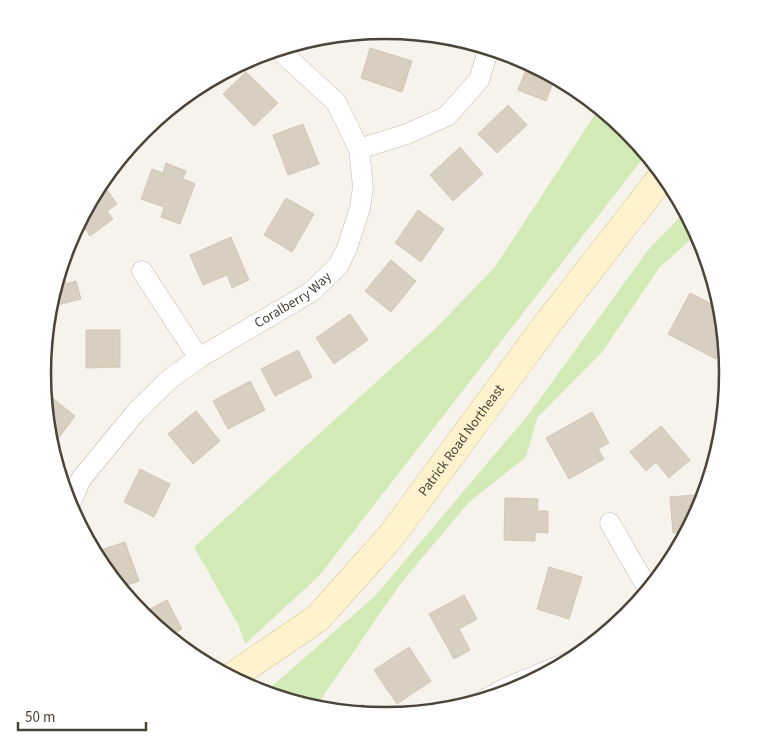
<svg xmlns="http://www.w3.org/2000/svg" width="771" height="747" font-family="'Source Sans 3',sans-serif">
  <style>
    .green { fill: #d2eab5 }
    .building { fill: #d8cfc1; stroke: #d3c7b4 }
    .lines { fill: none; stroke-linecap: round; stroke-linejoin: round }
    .street-casing { stroke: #c2bbae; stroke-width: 21 }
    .secondary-casing { stroke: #d6c79b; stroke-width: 29 }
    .street { stroke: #fff; stroke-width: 20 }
    .secondary { stroke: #fff3cd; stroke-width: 28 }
    .labels { text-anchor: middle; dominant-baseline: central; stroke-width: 4.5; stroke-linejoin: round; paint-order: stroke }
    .street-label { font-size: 14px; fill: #4b4439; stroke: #fff }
    .rim { fill: none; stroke: #4b4439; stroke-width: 2.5 }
  </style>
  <rect width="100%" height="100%" fill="#f6f3ec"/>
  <!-- green -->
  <g class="green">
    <polygon points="600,107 629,131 647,153 319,576 245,644 239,626 194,547 436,328 494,268"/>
    <polygon points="686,211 698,233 659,268 603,351 537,418 526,457 469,502 401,583 314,709 263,694 375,596 528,415 649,249"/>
  </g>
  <!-- building -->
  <g class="building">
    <polygon points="338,35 330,42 324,36"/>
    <polygon points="370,48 412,61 402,92 361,78"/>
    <polygon points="529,62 555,77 546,101 518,90"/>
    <polygon points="246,72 278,103 254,126 223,94"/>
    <polygon points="508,105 527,125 497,153 478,134"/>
    <polygon points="303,124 319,164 288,175 273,135"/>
    <polygon points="460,147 483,174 453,201 430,175"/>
    <polygon points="166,163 186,171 183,179 195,184 180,224 161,217 164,207 141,199 152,169 163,173"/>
    <polygon points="102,183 117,204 107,211 113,219 90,236 80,221 98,186"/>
    <polygon points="286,198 314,214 292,252 264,235"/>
    <polygon points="418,210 444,229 421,262 395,243"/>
    <polygon points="231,237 249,280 232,288 227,275 203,285 190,255"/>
    <polygon points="391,260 416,281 391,312 365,291"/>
    <polygon points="63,270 66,284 76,281 81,299 49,307 59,271"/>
    <polygon points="690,293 723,310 724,318 717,331 725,336 726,340 716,359 668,334"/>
    <polygon points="350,314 368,340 334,364 316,338"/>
    <polygon points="86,330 120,330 120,367 86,368"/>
    <polygon points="298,350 312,377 275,396 261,369"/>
    <polygon points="250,381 265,410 228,429 213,401"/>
    <polygon points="46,393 75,416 52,447 49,440 44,395"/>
    <polygon points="196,411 220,441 193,464 168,434"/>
    <polygon points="592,412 609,443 598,449 604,459 569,479 546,438"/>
    <polygon points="661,426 690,460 669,478 656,462 646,471 630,452"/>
    <polygon points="140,469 170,484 154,517 124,502"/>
    <polygon points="706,494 703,505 688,532 673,533 670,497"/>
    <polygon points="505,498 538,499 537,511 548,511 548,533 535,532 535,541 504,540"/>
    <polygon points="125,542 139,581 119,588 105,571 98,551"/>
    <polygon points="549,567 582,577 569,619 537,609"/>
    <polygon points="464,595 477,619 459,629 470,650 454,659 429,614"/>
    <polygon points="167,600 182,629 167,637 141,614"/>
    <polygon points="409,647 431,681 397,704 374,670"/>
    <polygon points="362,704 384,717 356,714"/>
  </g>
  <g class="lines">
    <!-- street casing -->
    <g class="street-casing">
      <g id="street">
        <polyline points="359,149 407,134 447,116 479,80 489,48"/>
        <polyline points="142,271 199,358"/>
        <path id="s1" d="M 69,506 L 81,479 L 136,412 L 171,378 L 199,358 L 311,292 L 338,266 L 347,248 L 360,208 L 363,187 L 359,149 L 336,102 L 278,49"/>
        <polyline points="610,523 649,591"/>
        <polyline points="480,702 506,688 576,659"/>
      </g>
    </g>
    <!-- secondary casing -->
    <g class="secondary-casing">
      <g id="secondary">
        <path id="s2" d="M 230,678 L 318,618 L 392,535 L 545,327 L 664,174"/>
      </g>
    </g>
    <!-- street -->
    <use href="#street" class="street"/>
    <!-- secondary -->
    <use href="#secondary" class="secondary"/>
  </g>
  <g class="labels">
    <!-- street labels -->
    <g class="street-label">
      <text stroke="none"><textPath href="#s1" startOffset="310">Coralberry Way</textPath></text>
      <text stroke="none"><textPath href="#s2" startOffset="335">Patrick Road Northeast</textPath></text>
    </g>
  </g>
  <!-- crop -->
  <path d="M0 0H771V747H0ZM51 373a334 334 0 1 1 668 0a334 334 0 1 1-668 0Z" fill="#fff" fill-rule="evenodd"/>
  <path class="rim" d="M51 373a334 334 0 1 1 668 0a334 334 0 1 1-668 0Z"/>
  <!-- scale -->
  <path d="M18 722v8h128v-8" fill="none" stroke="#4b4439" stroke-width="2.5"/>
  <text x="25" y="722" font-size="15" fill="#4b4439" stroke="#ffffff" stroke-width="4" paint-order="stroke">50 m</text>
</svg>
